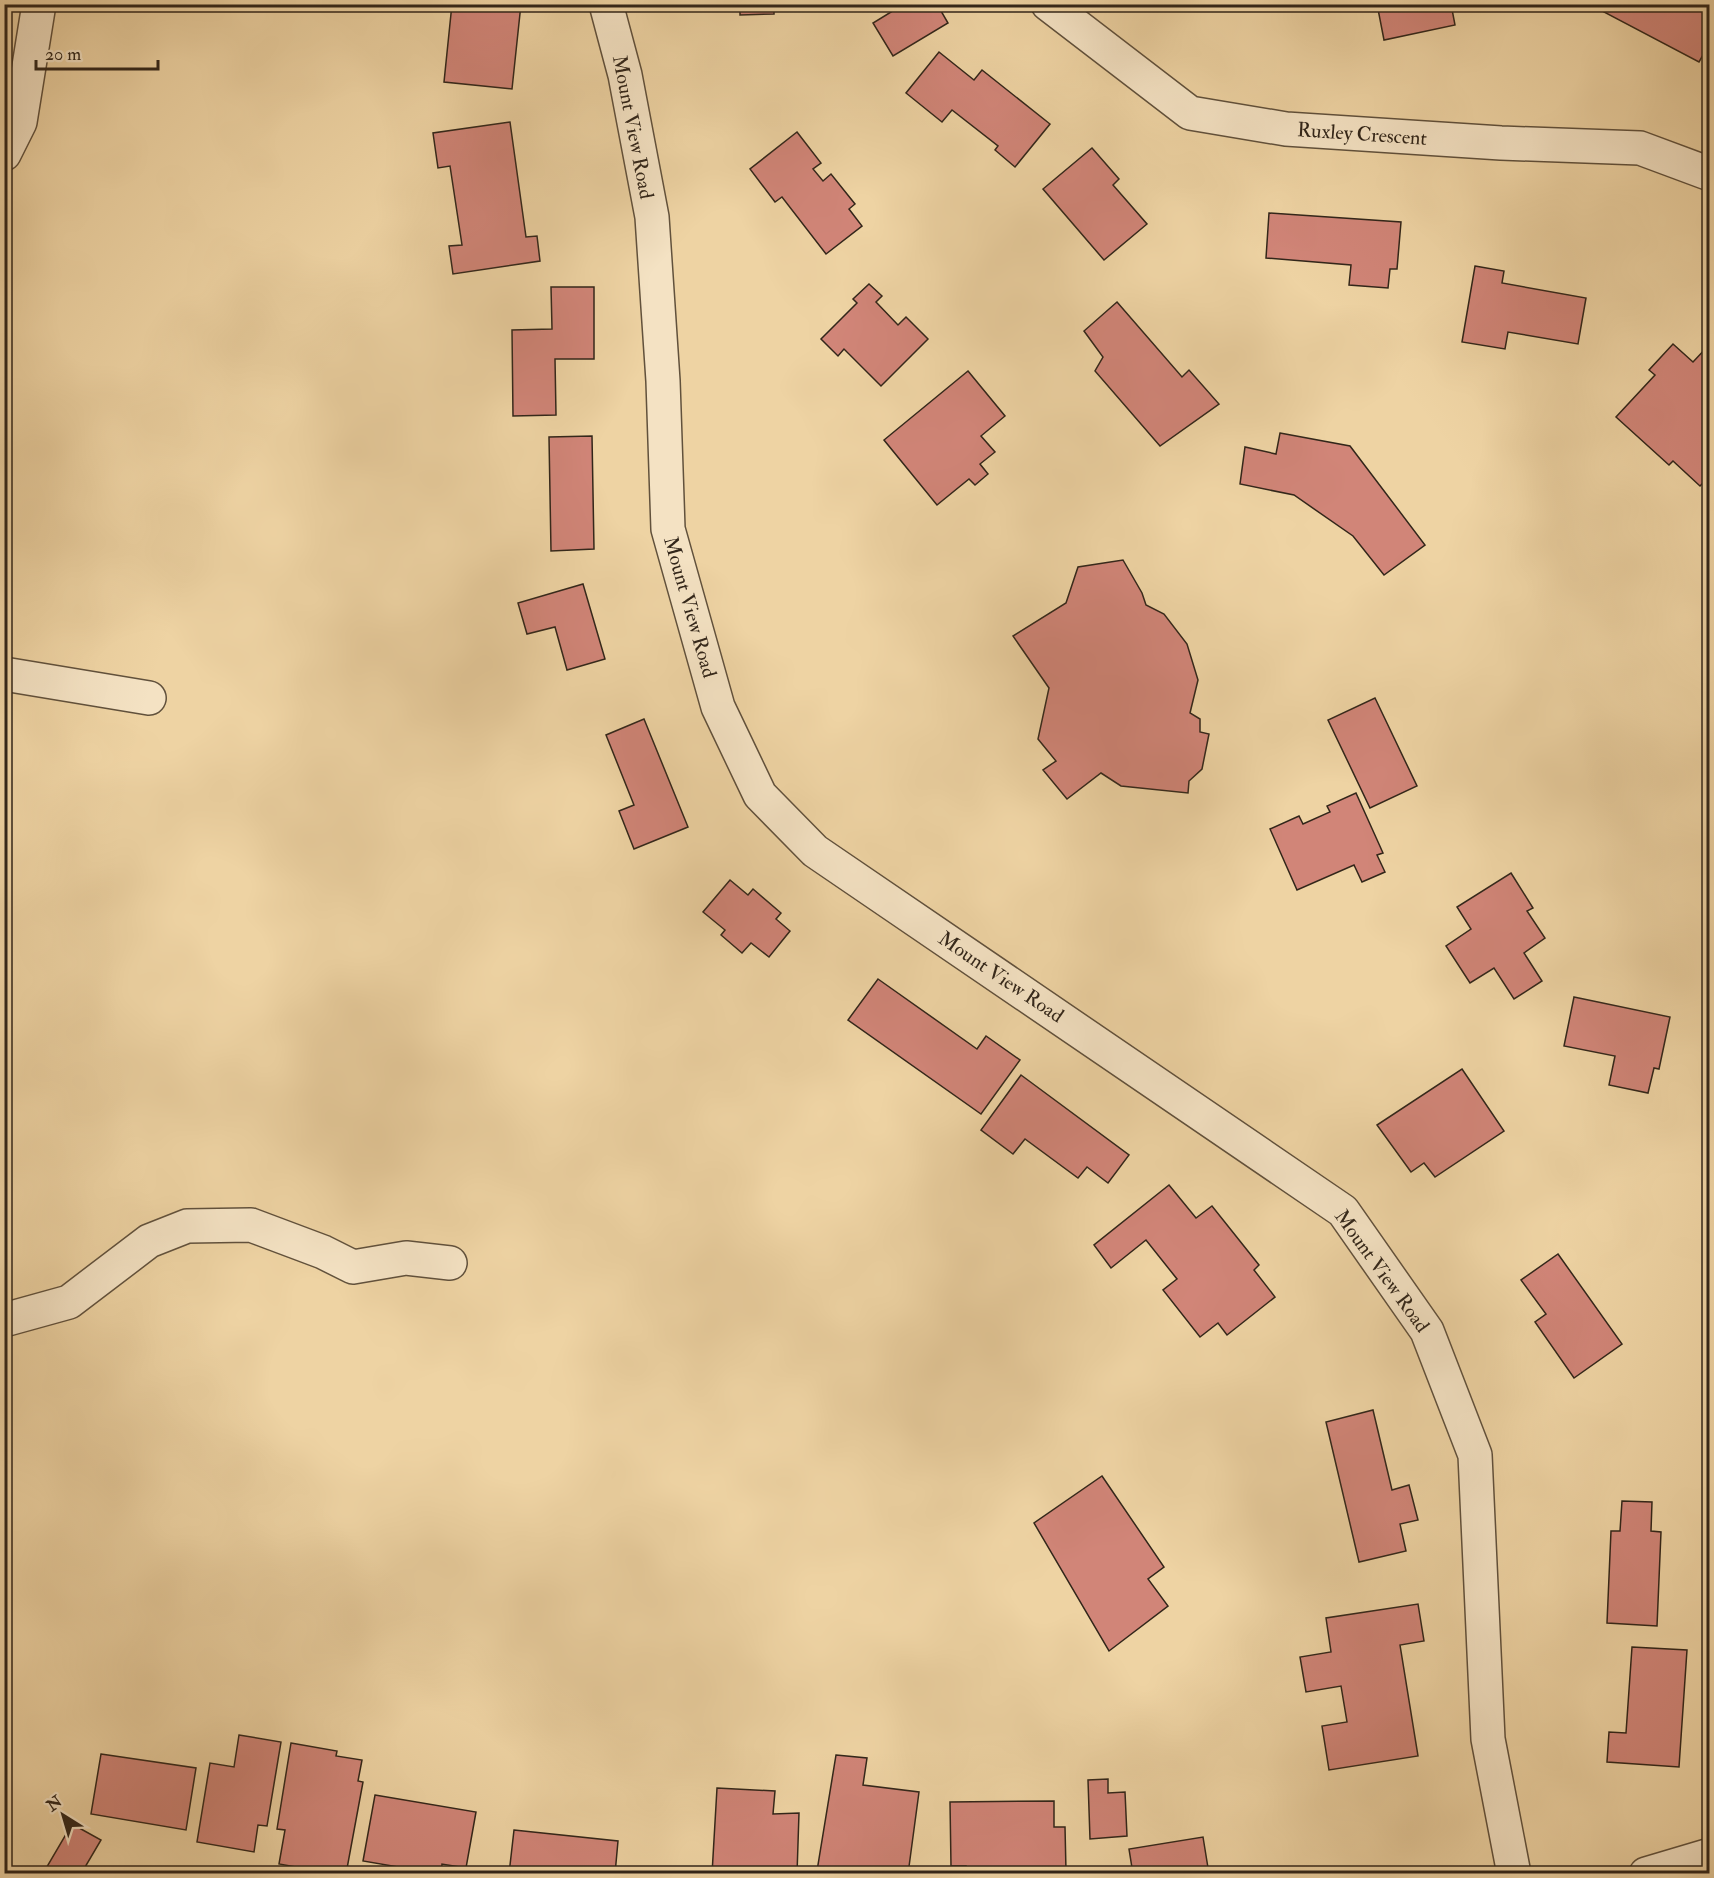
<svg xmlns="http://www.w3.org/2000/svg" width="1714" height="1878" font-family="'IM FELL Double Pica',serif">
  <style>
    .building { fill: #d18578; stroke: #32261a; stroke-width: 1.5 }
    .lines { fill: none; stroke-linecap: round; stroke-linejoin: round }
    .street-casing { stroke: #61513c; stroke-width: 36 }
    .street { stroke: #f4e2c3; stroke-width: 33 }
    .labels { text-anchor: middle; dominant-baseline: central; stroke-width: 4.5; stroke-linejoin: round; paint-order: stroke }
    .street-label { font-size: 20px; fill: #32261a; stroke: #f4e2c3 }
  </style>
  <rect width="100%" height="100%" fill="#eed3a3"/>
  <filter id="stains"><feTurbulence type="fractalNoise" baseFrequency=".00333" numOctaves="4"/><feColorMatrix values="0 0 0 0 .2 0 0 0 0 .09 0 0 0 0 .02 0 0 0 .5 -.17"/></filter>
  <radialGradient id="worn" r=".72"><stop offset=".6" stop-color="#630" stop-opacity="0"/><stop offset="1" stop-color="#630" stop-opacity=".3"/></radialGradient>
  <!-- building -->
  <g class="building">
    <polygon points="452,4 521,4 512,89 444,82"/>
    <polygon points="740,4 774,4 774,14 740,15"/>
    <polygon points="904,4 937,4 948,23 893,56 873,23"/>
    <polygon points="1377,4 1451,4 1455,25 1384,40"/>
    <polygon points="1605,4 1710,4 1710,43 1699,62 1602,11"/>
    <polygon points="939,52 974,80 982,70 1050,124 1015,167 995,150 998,146 952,110 942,122 906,93"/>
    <polygon points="510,122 526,237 537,236 540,261 453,274 449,246 462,245 450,166 438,168 433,133"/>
    <polygon points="797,132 821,163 813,169 823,181 831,174 855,204 849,209 862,226 826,254 782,197 775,202 750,169"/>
    <polygon points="1092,148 1119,179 1113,185 1147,224 1104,260 1043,189"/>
    <polygon points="1269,213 1401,222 1397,269 1390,269 1388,288 1349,285 1351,265 1266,258"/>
    <polygon points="1475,266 1504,271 1502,283 1586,298 1578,344 1508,332 1505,349 1462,342"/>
    <polygon points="869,284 882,296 876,302 898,325 906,317 928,339 881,386 844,349 838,356 821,339 857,303 853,299"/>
    <polygon points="551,287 594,287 594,359 555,359 556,415 513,416 512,330 552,329"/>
    <polygon points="1117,302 1182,377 1189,370 1219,404 1160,446 1095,371 1103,357 1084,331"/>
    <polygon points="1673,344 1693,362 1710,344 1710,476 1700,486 1673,461 1669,465 1616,417 1655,375 1649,370"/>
    <polygon points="968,371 1005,416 981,436 995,452 980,464 988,474 975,485 969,479 937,505 884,440"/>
    <polygon points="1280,433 1350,446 1425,545 1384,575 1353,536 1294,495 1240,484 1245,447 1276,454"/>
    <polygon points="592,436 594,549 551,551 549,437"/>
    <polygon points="1123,560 1142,593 1146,605 1164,614 1187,644 1198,680 1190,713 1200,719 1200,732 1209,734 1202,769 1189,781 1188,793 1121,786 1101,773 1067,799 1043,770 1056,761 1038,739 1049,688 1013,636 1066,603 1078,567"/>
    <polygon points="583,584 605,659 567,670 555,627 527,634 518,603"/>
    <polygon points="1375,698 1417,786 1370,808 1328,720"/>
    <polygon points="644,719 688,827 634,849 619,811 634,805 606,735"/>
    <polygon points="1356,793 1383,853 1377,855 1385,872 1362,882 1354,865 1297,890 1270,829 1299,816 1303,824 1330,812 1327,806"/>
    <polygon points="1511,873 1533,908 1527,911 1545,938 1524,953 1542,981 1514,999 1494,968 1470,983 1446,946 1471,929 1457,907"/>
    <polygon points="730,880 748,895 753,889 781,913 776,919 790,931 769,957 751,943 742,953 721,935 725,930 703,912"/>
    <polygon points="878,979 977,1049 986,1036 1020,1060 981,1114 848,1020"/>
    <polygon points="1574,997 1670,1017 1659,1069 1654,1068 1648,1093 1609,1085 1615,1056 1564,1046"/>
    <polygon points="1462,1069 1504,1131 1435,1177 1424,1163 1411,1172 1377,1125"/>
    <polygon points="1021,1075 1129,1155 1108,1183 1087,1167 1078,1178 1025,1139 1013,1154 981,1130"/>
    <polygon points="1169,1185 1196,1218 1212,1206 1259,1265 1254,1270 1275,1297 1227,1335 1218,1323 1200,1337 1163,1290 1177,1279 1146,1240 1111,1268 1094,1245"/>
    <polygon points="1558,1254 1622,1344 1574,1378 1535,1322 1546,1314 1521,1280"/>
    <polygon points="1373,1410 1392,1490 1409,1485 1418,1520 1400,1524 1406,1551 1359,1562 1326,1422"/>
    <polygon points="1102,1476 1164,1567 1148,1579 1168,1606 1109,1651 1034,1523"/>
    <polygon points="1622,1501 1652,1502 1651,1531 1661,1532 1657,1626 1607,1623 1611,1531 1620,1531"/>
    <polygon points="1418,1604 1424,1641 1400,1645 1418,1756 1329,1770 1322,1726 1347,1722 1341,1686 1306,1692 1300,1657 1331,1652 1326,1618"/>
    <polygon points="1632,1647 1687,1650 1679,1767 1607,1762 1609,1732 1626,1733"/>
    <polygon points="239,1735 281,1742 267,1826 258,1825 254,1852 197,1842 210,1763 234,1767"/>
    <polygon points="291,1743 337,1751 336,1756 362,1760 358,1781 363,1782 346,1874 335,1874 279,1864 285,1830 277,1829"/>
    <polygon points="101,1754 196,1768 186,1830 91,1814"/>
    <polygon points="836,1755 867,1758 863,1785 919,1792 908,1874 833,1874 817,1871"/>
    <polygon points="1108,1779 1108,1793 1125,1792 1127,1836 1090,1839 1088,1780"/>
    <polygon points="717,1788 775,1791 773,1814 799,1813 797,1874 712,1874"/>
    <polygon points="375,1795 476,1812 466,1868 442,1864 441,1874 439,1874 363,1861"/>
    <polygon points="1054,1801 1054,1827 1065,1827 1066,1871 1054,1872 1054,1874 966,1874 966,1866 951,1866 950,1802"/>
    <polygon points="72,1824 101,1840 81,1874 50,1874 45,1870"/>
    <polygon points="514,1830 618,1841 615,1874 509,1874"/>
    <polygon points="1203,1837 1209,1874 1133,1874 1129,1849"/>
  </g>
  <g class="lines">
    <!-- street casing -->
    <g class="street-casing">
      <g id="street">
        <polyline points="606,4 625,75 652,217 663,381 668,529 718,707 760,795 815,851 1343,1211 1427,1331 1475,1455 1488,1739 1514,1874"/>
        <polyline points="1048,4 1190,113 1286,129 1501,143 1640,148 1710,174"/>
        <polyline points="4,154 20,122 39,4"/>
        <polyline points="4,674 149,698"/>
        <polyline points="4,1320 69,1302 149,1241 187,1226 251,1225 323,1252 353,1267 406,1258 450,1263"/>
        <polyline points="1646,1874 1710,1855"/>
      </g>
    </g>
    <!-- street -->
    <use href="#street" class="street"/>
  </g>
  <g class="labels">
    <!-- street labels -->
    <g class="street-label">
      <text transform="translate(633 127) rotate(79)">Mount View Road</text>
      <text transform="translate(1362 134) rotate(4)">Ruxley Crescent</text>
      <text transform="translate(690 607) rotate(74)">Mount View Road</text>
      <text transform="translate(1001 977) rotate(34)">Mount View Road</text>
      <text transform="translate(1382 1271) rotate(54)">Mount View Road</text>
    </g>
  </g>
  <!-- margin -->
  <rect width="1714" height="1878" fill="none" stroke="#eed3a3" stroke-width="24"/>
  <rect x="6" y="6" width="1702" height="1866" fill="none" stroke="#32261a" stroke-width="3"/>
  <rect x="12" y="12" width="1690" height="1854" fill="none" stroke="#32261a" stroke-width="1.5"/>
  <!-- north arrow -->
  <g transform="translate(63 1815) rotate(323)" stroke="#f4e2c3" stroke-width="4.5" paint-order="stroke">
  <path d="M0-4.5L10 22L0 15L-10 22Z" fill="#32261a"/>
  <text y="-9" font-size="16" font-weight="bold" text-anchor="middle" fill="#32261a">N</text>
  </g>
  <!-- scale -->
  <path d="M36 60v9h122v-9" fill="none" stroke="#32261a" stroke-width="3"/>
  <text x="45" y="60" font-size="18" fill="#32261a" stroke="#f4e2c3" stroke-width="4.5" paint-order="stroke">20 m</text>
  <rect width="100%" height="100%" filter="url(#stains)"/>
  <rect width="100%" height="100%" fill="url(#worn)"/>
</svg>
